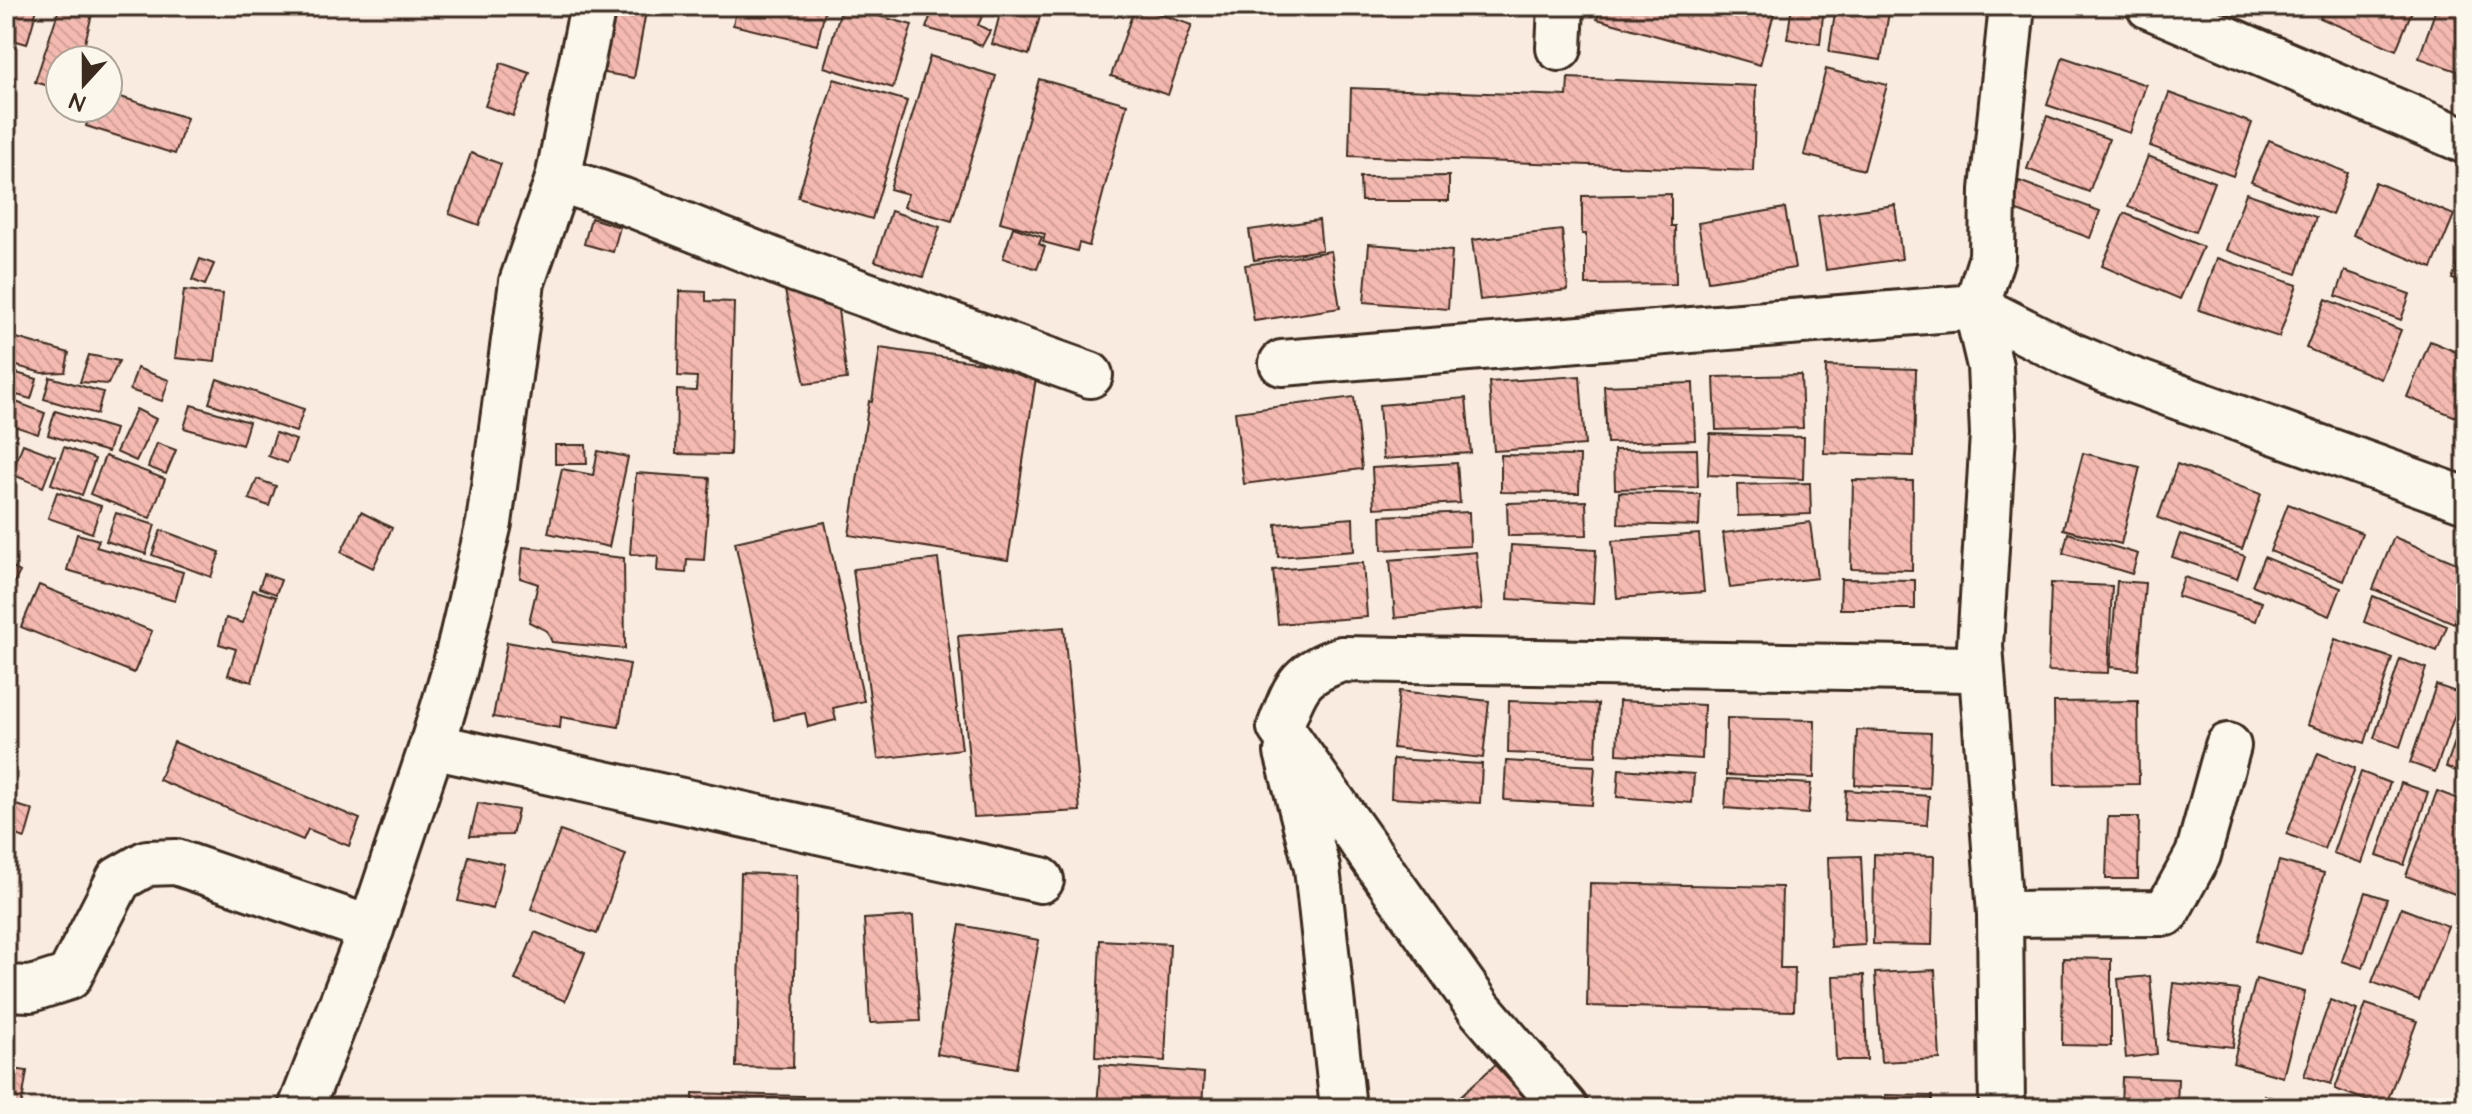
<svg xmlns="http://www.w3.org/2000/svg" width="2472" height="1114" font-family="'Architects Daughter',sans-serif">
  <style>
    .building { fill: url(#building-back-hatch); stroke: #3b2a1e; stroke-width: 2 }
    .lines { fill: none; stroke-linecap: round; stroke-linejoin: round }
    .minor-casing { stroke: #3b2a1e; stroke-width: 50 }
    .minor { stroke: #fbf7ec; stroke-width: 44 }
  </style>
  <defs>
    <pattern id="building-back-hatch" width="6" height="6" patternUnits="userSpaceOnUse" patternTransform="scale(2)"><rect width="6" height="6" fill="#f4b9b0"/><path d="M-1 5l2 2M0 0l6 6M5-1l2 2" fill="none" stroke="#d29f97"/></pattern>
  </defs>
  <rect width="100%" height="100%" fill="#faebe0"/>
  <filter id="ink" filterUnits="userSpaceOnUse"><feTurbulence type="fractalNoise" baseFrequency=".0125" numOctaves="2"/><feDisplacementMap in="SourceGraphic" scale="16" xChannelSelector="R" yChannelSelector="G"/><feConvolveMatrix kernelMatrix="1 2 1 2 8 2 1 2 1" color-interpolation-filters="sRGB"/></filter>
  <g filter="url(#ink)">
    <!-- building -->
    <g class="building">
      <polygon points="6,6 37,9 27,44 6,38"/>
      <polygon points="60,6 94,6 82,55 68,50 65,60 60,60 60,75 56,88 35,82"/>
      <polygon points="611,6 647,6 634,78 599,72"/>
      <polygon points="737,6 826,6 817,45 733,25"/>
      <polygon points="842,6 912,25 893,88 824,67"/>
      <polygon points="892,6 924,6 920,16"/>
      <polygon points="934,6 987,6 978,25 990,31 982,46 970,40 926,28"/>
      <polygon points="1002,6 1043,6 1029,55 992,44"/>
      <polygon points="1135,6 1192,25 1168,95 1111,76"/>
      <polygon points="1601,6 1776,6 1760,65 1597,19"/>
      <polygon points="1792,6 1824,6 1820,44 1787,39"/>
      <polygon points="1836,6 1890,6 1881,60 1829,52"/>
      <polygon points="2324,6 2414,6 2396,50 2320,18"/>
      <polygon points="2437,6 2452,6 2466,11 2466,74 2419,58"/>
      <polygon points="930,56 996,76 952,221 904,207 908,194 890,189"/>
      <polygon points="2063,57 2146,85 2130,133 2047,105"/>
      <polygon points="501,63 530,73 513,116 485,106"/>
      <polygon points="1826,69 1887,85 1864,170 1804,155"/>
      <polygon points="1568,78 1756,86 1753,171 1349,156 1351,88 1567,96"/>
      <polygon points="834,79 907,101 872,219 798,197"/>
      <polygon points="1039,79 1127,104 1089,246 1079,243 1077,251 1043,242 1045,234 1000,222"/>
      <polygon points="108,93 187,118 175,154 86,126 91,108 108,108"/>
      <polygon points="2169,93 2252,123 2233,176 2150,146"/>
      <polygon points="2047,116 2109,139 2089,192 2027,169"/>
      <polygon points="2269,140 2348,173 2332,215 2251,182"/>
      <polygon points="471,153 501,164 479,225 449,214"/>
      <polygon points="2148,156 2214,182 2195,232 2128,207"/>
      <polygon points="1449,176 1449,201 1361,201 1360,177"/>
      <polygon points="2019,181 2100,211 2090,238 2009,208"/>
      <polygon points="2375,182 2454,215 2432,268 2353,235"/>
      <polygon points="2246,193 2316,217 2297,274 2226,250"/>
      <polygon points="1671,194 1671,226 1675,226 1676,284 1586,285 1586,234 1582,234 1582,196"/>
      <polygon points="1895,205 1902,259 1826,270 1818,216"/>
      <polygon points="1785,208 1795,268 1708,281 1698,223"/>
      <polygon points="891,211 940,227 923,277 875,261"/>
      <polygon points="2124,213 2203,247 2180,299 2102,266"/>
      <polygon points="591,218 620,227 613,252 584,244"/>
      <polygon points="1319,220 1322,250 1254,260 1249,230"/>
      <polygon points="1013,227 1042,237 1039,244 1045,247 1037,269 1003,258"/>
      <polygon points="1562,230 1568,290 1480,300 1472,240"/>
      <polygon points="2466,241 2466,284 2452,279"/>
      <polygon points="1369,244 1452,251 1448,309 1364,302"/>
      <polygon points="1331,251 1340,308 1254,321 1245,265"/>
      <polygon points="2217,258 2297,285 2279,337 2199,310"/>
      <polygon points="200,259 214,264 205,285 192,280"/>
      <polygon points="2345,271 2410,294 2401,320 2336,296"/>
      <polygon points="184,290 223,294 215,362 175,358"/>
      <polygon points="680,291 706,292 706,301 734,302 730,455 676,454 677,390 696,391 697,377 678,376"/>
      <polygon points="785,291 837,302 847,379 805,384"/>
      <polygon points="2326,299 2401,330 2381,379 2306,348"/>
      <polygon points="6,335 69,353 65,372 42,373 6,363"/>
      <polygon points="2430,341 2466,356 2466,421 2407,397"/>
      <polygon points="880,348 1037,371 1008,560 849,535 869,401 872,402"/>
      <polygon points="89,355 119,361 108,384 80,382"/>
      <polygon points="1826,366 1916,369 1914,456 1824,453"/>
      <polygon points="137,368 169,380 162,401 130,390"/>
      <polygon points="6,370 37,379 31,399 6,392"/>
      <polygon points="1801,375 1803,428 1716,430 1714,377"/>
      <polygon points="1580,376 1585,445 1494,451 1489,382"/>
      <polygon points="50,377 103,392 97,414 44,399"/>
      <polygon points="217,379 304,409 296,432 209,403"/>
      <polygon points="1693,383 1695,440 1607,443 1604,386"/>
      <polygon points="1354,397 1362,469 1244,484 1235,412"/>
      <polygon points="1466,398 1471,453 1383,459 1379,405"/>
      <polygon points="16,402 45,413 38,434 8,424"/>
      <polygon points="191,405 249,422 242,445 184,428"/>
      <polygon points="136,409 156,419 136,461 116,452"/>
      <polygon points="55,411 115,429 108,452 48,435"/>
      <polygon points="276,433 296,440 287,463 268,456"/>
      <polygon points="1710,434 1804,437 1803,479 1708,475"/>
      <polygon points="157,443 176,450 166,474 148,467"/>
      <polygon points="23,444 55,456 43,487 11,474"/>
      <polygon points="555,445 586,445 587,464 555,464"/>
      <polygon points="64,447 95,459 82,495 51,484"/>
      <polygon points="1697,449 1698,487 1615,489 1614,450"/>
      <polygon points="598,451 628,457 609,547 548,533 562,469 593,475"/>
      <polygon points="2083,453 2140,467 2121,544 2063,529"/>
      <polygon points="1501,455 1580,456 1579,493 1501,492"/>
      <polygon points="105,456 165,479 150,518 90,494"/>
      <polygon points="1457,463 1460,503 1374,508 1372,468"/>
      <polygon points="2177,464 2261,494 2242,549 2158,518"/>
      <polygon points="636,473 710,478 704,560 687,559 686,573 657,571 658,556 630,554"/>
      <polygon points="257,479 276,486 269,506 249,499"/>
      <polygon points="1853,480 1913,481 1912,570 1851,569"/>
      <polygon points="1810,483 1811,514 1738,516 1737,485"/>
      <polygon points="57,492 101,506 92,533 48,518"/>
      <polygon points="1619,492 1700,494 1699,526 1618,524"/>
      <polygon points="1586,501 1587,535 1508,536 1507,503"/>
      <polygon points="2288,504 2362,533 2344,581 2270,551"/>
      <polygon points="361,512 392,528 373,568 341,552"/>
      <polygon points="1469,512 1470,546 1382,550 1381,516"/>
      <polygon points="116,513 155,525 146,554 106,541"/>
      <polygon points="1353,518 1354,551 1278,557 1276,524"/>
      <polygon points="825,522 864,701 833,708 836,720 808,727 805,713 774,720 735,542"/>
      <polygon points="1810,522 1817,578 1730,588 1723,533"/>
      <polygon points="161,530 220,552 211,577 152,555"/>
      <polygon points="2068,533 2138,554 2132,574 2063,553"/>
      <polygon points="77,534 99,540 96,547 183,572 175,601 67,570"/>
      <polygon points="1699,534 1704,592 1617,598 1612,541"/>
      <polygon points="2180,534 2245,556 2237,579 2172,557"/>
      <polygon points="2394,537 2466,567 2466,593 2454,623 2373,589"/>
      <polygon points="1511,545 1596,550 1593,604 1508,599"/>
      <polygon points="523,547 624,558 625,649 552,642 547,631 529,622 538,584 520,578"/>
      <polygon points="1476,552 1482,609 1395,618 1390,560"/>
      <polygon points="2264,557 2341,588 2330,616 2252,585"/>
      <polygon points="938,559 962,749 878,759 853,569"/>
      <polygon points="1358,563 1363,563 1367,617 1278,624 1273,570"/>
      <polygon points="6,564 20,572 6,597"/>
      <polygon points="264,574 281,580 276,594 259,588"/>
      <polygon points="2184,577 2262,602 2256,621 2177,596"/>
      <polygon points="1841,579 1915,580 1915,609 1840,609"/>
      <polygon points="2117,581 2145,583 2138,670 2110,667"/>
      <polygon points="2051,583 2112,586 2108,673 2048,671"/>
      <polygon points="39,585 152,631 134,673 21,627"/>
      <polygon points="253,590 276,597 252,682 228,675 236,649 219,644 226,618 243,623"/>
      <polygon points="2373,596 2447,626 2437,651 2364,622"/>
      <polygon points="1064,627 1080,811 974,817 958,636"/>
      <polygon points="2335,639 2392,658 2365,743 2307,725"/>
      <polygon points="507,642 630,664 619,727 561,717 560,728 493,717"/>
      <polygon points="2400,659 2426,668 2400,747 2374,738"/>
      <polygon points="2436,685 2462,694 2435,772 2410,763"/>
      <polygon points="1399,691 1489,701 1483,758 1393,748"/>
      <polygon points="1509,701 1598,704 1596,756 1508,753"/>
      <polygon points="1619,701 1704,705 1702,759 1617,754"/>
      <polygon points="2138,701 2139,784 2055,785 2054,702"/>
      <polygon points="2466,711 2466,775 2446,767"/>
      <polygon points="1727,718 1815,720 1814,778 1726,775"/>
      <polygon points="1857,730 1931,733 1929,788 1855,785"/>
      <polygon points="174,742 360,819 349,846 308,829 303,840 159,780"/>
      <polygon points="2318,753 2355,768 2324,849 2287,834"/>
      <polygon points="1393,759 1482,764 1480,803 1391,798"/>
      <polygon points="1506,761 1595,766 1592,805 1504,800"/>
      <polygon points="1619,769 1694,774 1692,803 1617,797"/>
      <polygon points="2361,772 2390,783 2362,863 2333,853"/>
      <polygon points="1727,779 1811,784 1808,814 1725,808"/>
      <polygon points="2401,783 2428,792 2404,865 2377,856"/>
      <polygon points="1846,790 1929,796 1927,825 1844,820"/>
      <polygon points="2437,791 2466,802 2466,880 2460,896 2406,876"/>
      <polygon points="6,802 33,810 25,838 6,832"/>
      <polygon points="478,803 518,810 512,835 470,836"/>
      <polygon points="2108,817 2139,817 2138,879 2106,879"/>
      <polygon points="560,831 626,854 597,934 531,909"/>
      <polygon points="1874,854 1934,856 1932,945 1873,944"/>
      <polygon points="469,856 504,864 493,909 458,901"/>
      <polygon points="1861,856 1865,945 1831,947 1828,857"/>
      <polygon points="2279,861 2324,873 2301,954 2256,941"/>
      <polygon points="741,873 797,875 793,1068 736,1067"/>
      <polygon points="1590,883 1782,887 1780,968 1795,968 1794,1011 1587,1006"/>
      <polygon points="2366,892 2387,899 2363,968 2342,961"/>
      <polygon points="2401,908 2448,926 2419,1000 2372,982"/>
      <polygon points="913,916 920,1021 870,1023 864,919"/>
      <polygon points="960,925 1039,940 1016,1068 937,1054"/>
      <polygon points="535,932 585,953 565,1001 515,980"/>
      <polygon points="1100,940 1170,944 1165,1061 1095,1057"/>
      <polygon points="2063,958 2111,959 2111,1046 2062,1045"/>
      <polygon points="1935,970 1940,1059 1881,1062 1875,973"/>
      <polygon points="1864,975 1867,1060 1836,1060 1833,976"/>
      <polygon points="2150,976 2157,1054 2126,1058 2118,979"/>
      <polygon points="2256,979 2305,992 2283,1077 2233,1063"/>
      <polygon points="2173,983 2239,990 2233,1047 2167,1040"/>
      <polygon points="2330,1000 2357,1010 2331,1084 2304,1076"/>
      <polygon points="2366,1004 2417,1021 2385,1107 2335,1089"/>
      <polygon points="1100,1065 1204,1073 1202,1108 1097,1108"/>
      <polygon points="1495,1065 1534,1108 1447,1108"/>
      <polygon points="6,1068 27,1071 21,1108 6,1108"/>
      <polygon points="2122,1077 2178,1079 2177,1108 2121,1108"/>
      <polygon points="693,1093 803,1096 803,1108 693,1108"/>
      <polygon points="1885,1095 1932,1096 1932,1108 1885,1108"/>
      <polygon points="2264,1095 2301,1108 2260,1108"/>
    </g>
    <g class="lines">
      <!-- minor casing -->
      <g class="minor-casing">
        <g id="minor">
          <polyline points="2149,6 2466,141"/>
          <polyline points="1559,48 1561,6"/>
          <polyline points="558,179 621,200 797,270 1090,375"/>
          <polyline points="1976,307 1990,366 1993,434 1980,646 2000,914 2002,1108"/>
          <polyline points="1976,307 2071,355 2126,378 2466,500"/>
          <polyline points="1282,363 1976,307 1992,257 1993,190 2012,6"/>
          <polyline points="432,746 1041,880"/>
          <polyline points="1287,752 1317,868 1343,1108"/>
          <polyline points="2000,914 2166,913 2198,855 2228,746"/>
          <polyline points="6,988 31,989 69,977 119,879 147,863 176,862 371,929"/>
          <polyline points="301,1108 371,929 432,746 453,676 489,523 522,282 558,179 593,6"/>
          <path d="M 1565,1108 L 1480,1009 L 1280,727 C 1296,686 1298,674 1342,659 L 1971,669 L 1981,665"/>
        </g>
      </g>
      <!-- minor -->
      <use href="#minor" class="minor"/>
    </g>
  </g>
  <!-- margin -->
  <rect width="2472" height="1114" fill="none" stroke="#fbf7ec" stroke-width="32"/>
  <rect x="16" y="16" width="2440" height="1082" fill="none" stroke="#3b2a1e" stroke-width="3" filter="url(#ink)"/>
  <!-- north arrow -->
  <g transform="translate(84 84) rotate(201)"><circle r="38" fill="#fbf7ec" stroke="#aea59a" stroke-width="2"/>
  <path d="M0-6L14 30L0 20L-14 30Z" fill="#3b2a1e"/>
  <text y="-12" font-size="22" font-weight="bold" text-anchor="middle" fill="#3b2a1e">N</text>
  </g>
</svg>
